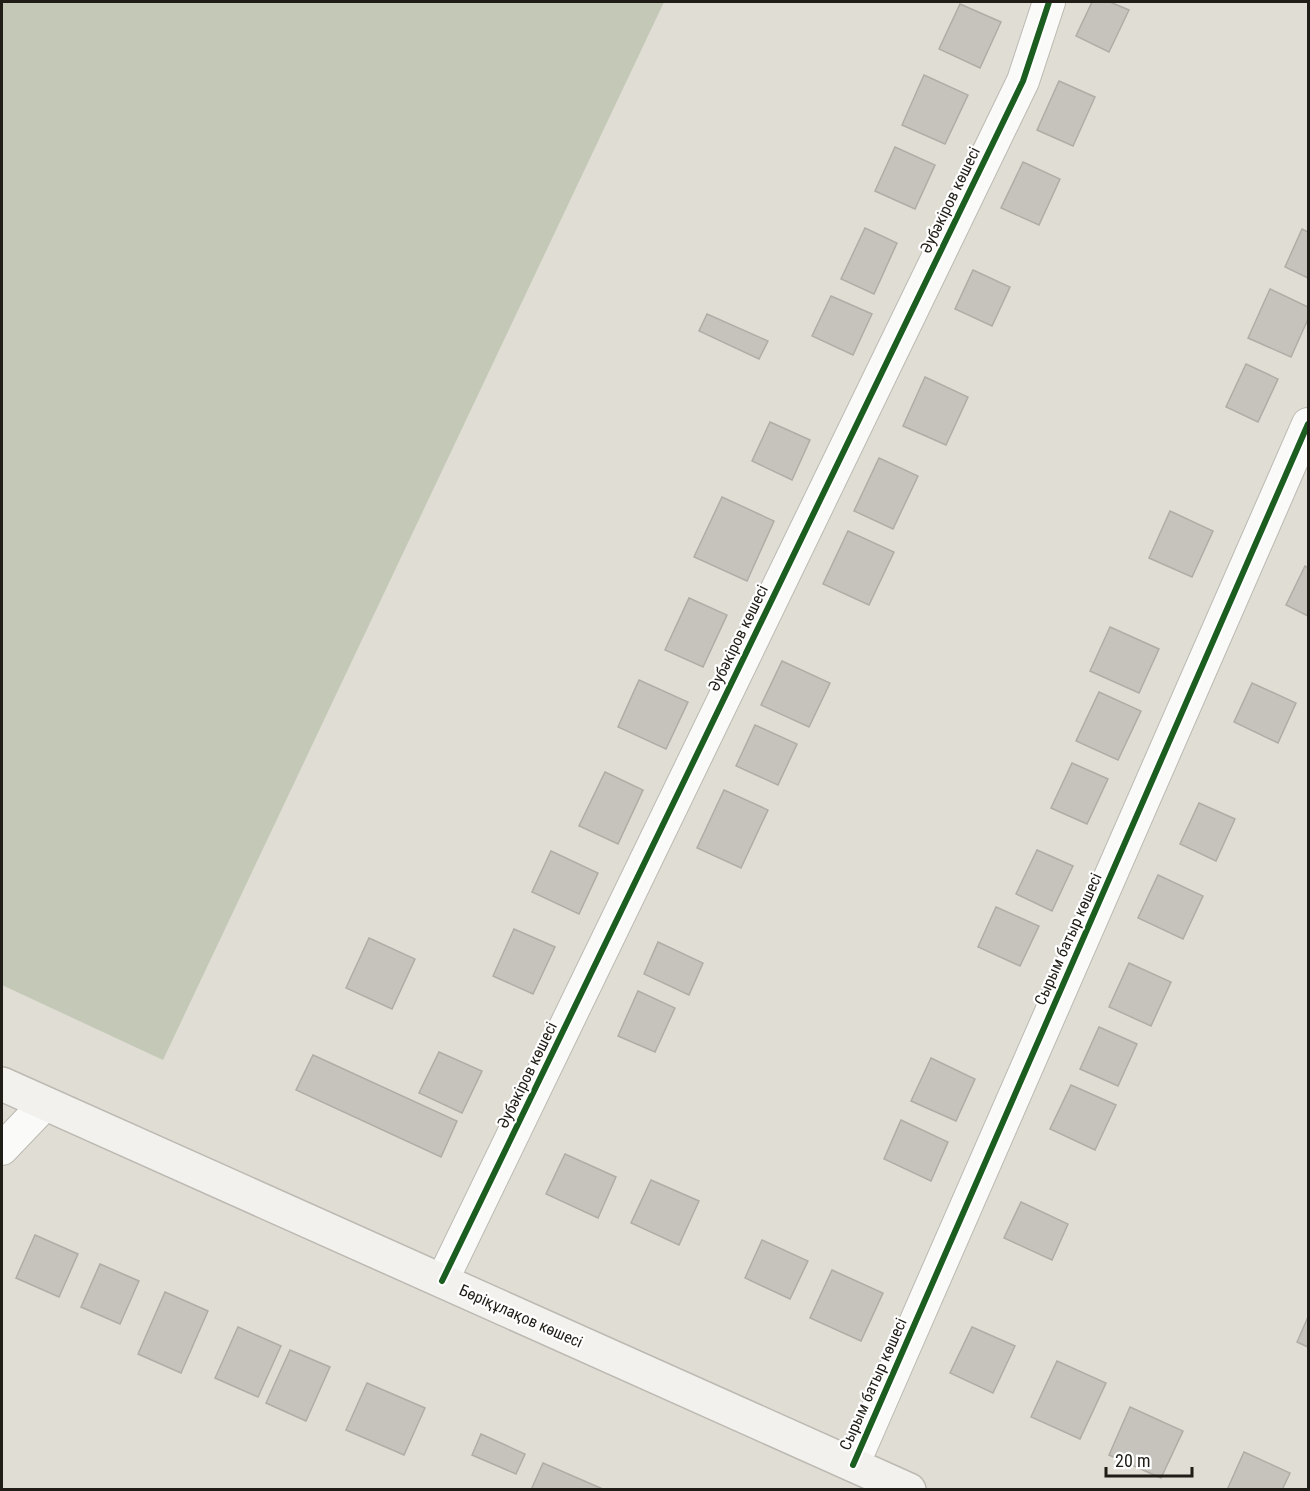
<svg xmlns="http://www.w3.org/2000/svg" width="1310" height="1491" font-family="'Roboto Condensed',sans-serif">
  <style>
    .green { fill: #c3c9b6 }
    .building { fill: #c6c3bc; stroke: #b0ada6; stroke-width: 1.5 }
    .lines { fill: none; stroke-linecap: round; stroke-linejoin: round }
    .street-casing { stroke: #bcb9b2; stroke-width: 34 }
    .secondary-casing { stroke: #bcb9b2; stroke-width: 36 }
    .street { stroke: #fafaf9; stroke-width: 32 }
    .secondary { stroke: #f3f1ed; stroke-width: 33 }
    .cycleway-casing { stroke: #fff; stroke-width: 10 }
    .cycleway { stroke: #1b5e20; stroke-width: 6 }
    .labels { text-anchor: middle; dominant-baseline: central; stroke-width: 4.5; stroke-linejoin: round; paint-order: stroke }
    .street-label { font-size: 16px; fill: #1f1d16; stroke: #fff }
  </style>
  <rect width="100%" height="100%" fill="#e0ddd4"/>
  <!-- green -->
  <polygon class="green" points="2,2 664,2 163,1060 2,985"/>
  <!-- building -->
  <g class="building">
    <polygon points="1092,2 1110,2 1129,10 1109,52 1076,36"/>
    <polygon points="960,4 1001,22 980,68 939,49"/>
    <polygon points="924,75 968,95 945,144 902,125"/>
    <polygon points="1059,81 1095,97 1073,146 1037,130"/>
    <polygon points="895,147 935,165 915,209 875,191"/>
    <polygon points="1023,162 1060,179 1039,225 1001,208"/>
    <polygon points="865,228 897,243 874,294 841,279"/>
    <polygon points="1302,229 1308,232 1308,278 1285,267"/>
    <polygon points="973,270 1010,287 992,326 955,309"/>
    <polygon points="1270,289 1308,307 1308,319 1291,357 1248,338"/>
    <polygon points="831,296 872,314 853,355 812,336"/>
    <polygon points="707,314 768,341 759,359 699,331"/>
    <polygon points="1246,364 1278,379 1258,422 1226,407"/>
    <polygon points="925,377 968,397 946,445 903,426"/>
    <polygon points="770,422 810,440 792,480 752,461"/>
    <polygon points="879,458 918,476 893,529 854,511"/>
    <polygon points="722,497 774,521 747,581 694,557"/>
    <polygon points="1170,511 1213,531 1192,577 1149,558"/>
    <polygon points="848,531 894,552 869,605 823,584"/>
    <polygon points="1305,566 1308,568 1308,616 1286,605"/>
    <polygon points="689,598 727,615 703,667 665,650"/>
    <polygon points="1110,627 1159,649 1139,693 1090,671"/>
    <polygon points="782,661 830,683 809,727 761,705"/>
    <polygon points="639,680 688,702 666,749 618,727"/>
    <polygon points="1252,683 1296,703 1278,743 1234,722"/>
    <polygon points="1099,692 1141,711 1118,760 1076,741"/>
    <polygon points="755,725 797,744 778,785 736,766"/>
    <polygon points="1072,763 1108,779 1087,824 1051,808"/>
    <polygon points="605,772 643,790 618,844 579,826"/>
    <polygon points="724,790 768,810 741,868 697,848"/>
    <polygon points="1199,803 1235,819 1216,861 1180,844"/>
    <polygon points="1037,850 1073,866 1052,911 1016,894"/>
    <polygon points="551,851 598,873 579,914 532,892"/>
    <polygon points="1158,875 1203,896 1183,939 1138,918"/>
    <polygon points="996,907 1039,926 1020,966 978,947"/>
    <polygon points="514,929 555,947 533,994 493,976"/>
    <polygon points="369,938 415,959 392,1009 346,988"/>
    <polygon points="658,942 703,963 689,995 644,974"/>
    <polygon points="1129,963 1171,982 1151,1026 1109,1007"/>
    <polygon points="638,991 675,1008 655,1052 618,1036"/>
    <polygon points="1099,1027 1137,1044 1118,1086 1080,1069"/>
    <polygon points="439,1052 482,1071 462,1113 419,1093"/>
    <polygon points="313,1055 457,1121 441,1157 296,1090"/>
    <polygon points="931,1058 975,1079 956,1121 911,1101"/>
    <polygon points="1071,1085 1116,1105 1095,1150 1050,1129"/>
    <polygon points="901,1120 948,1142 931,1181 884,1159"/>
    <polygon points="565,1154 616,1177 598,1218 546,1194"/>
    <polygon points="651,1180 699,1201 679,1245 631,1223"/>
    <polygon points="1021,1202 1068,1224 1052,1260 1004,1238"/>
    <polygon points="35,1235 78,1254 59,1297 16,1278"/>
    <polygon points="762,1240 808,1261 790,1299 745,1278"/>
    <polygon points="100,1264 139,1281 120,1324 81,1307"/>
    <polygon points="832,1270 883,1293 861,1341 810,1318"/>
    <polygon points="165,1292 208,1311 181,1373 138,1354"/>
    <polygon points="1308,1317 1308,1347 1297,1342"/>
    <polygon points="238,1327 281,1346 258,1397 215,1378"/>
    <polygon points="972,1327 1015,1346 993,1393 950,1373"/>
    <polygon points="290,1350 330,1367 306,1421 266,1403"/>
    <polygon points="1057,1361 1106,1383 1080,1439 1031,1417"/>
    <polygon points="367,1383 425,1408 404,1455 346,1430"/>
    <polygon points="1130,1407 1183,1431 1161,1478 1109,1455"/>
    <polygon points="481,1434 525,1454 516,1474 472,1455"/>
    <polygon points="1244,1452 1290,1473 1282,1490 1227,1490"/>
    <polygon points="543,1463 605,1490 531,1490"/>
  </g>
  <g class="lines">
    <!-- street casing -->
    <g class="street-casing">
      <g id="street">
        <polyline points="2,1149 45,1104"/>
        <polyline points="442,1281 1023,81 1049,2"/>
        <polyline points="853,1465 1308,424"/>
      </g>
    </g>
    <!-- secondary casing -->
    <g class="secondary-casing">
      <polyline id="secondary" points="2,1084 909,1490"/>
    </g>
    <!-- street -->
    <use href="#street" class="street"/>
    <!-- secondary -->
    <use href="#secondary" class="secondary"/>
    <!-- cycleway casing -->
    <g class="cycleway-casing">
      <g id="cycleway">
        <polyline points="442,1281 1023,81 1049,2"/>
        <polyline points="853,1465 1308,424"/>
      </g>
    </g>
    <!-- cycleway -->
    <use href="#cycleway" class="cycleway"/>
  </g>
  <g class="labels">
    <!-- street labels -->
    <g class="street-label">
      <text transform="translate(950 200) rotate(-64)">Әубәкіров көшесі</text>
      <text transform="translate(738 638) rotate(-64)">Әубәкіров көшесі</text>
      <text transform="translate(1068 939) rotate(-66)">Сырым батыр көшесі</text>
      <text transform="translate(527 1075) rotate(-64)">Әубәкіров көшесі</text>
      <text transform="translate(521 1316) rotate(24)">Бөріқұлақов көшесі</text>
      <text transform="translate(873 1384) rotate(-66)">Сырым батыр көшесі</text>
    </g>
  </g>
  <!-- border -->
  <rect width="1310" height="1491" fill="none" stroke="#1f1d16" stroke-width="6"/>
  <!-- scale -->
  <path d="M1106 1467v9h86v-9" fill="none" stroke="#1f1d16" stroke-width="3"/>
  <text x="1115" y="1467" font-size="18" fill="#1f1d16" stroke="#ffffff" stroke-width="4.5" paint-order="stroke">20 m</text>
</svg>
